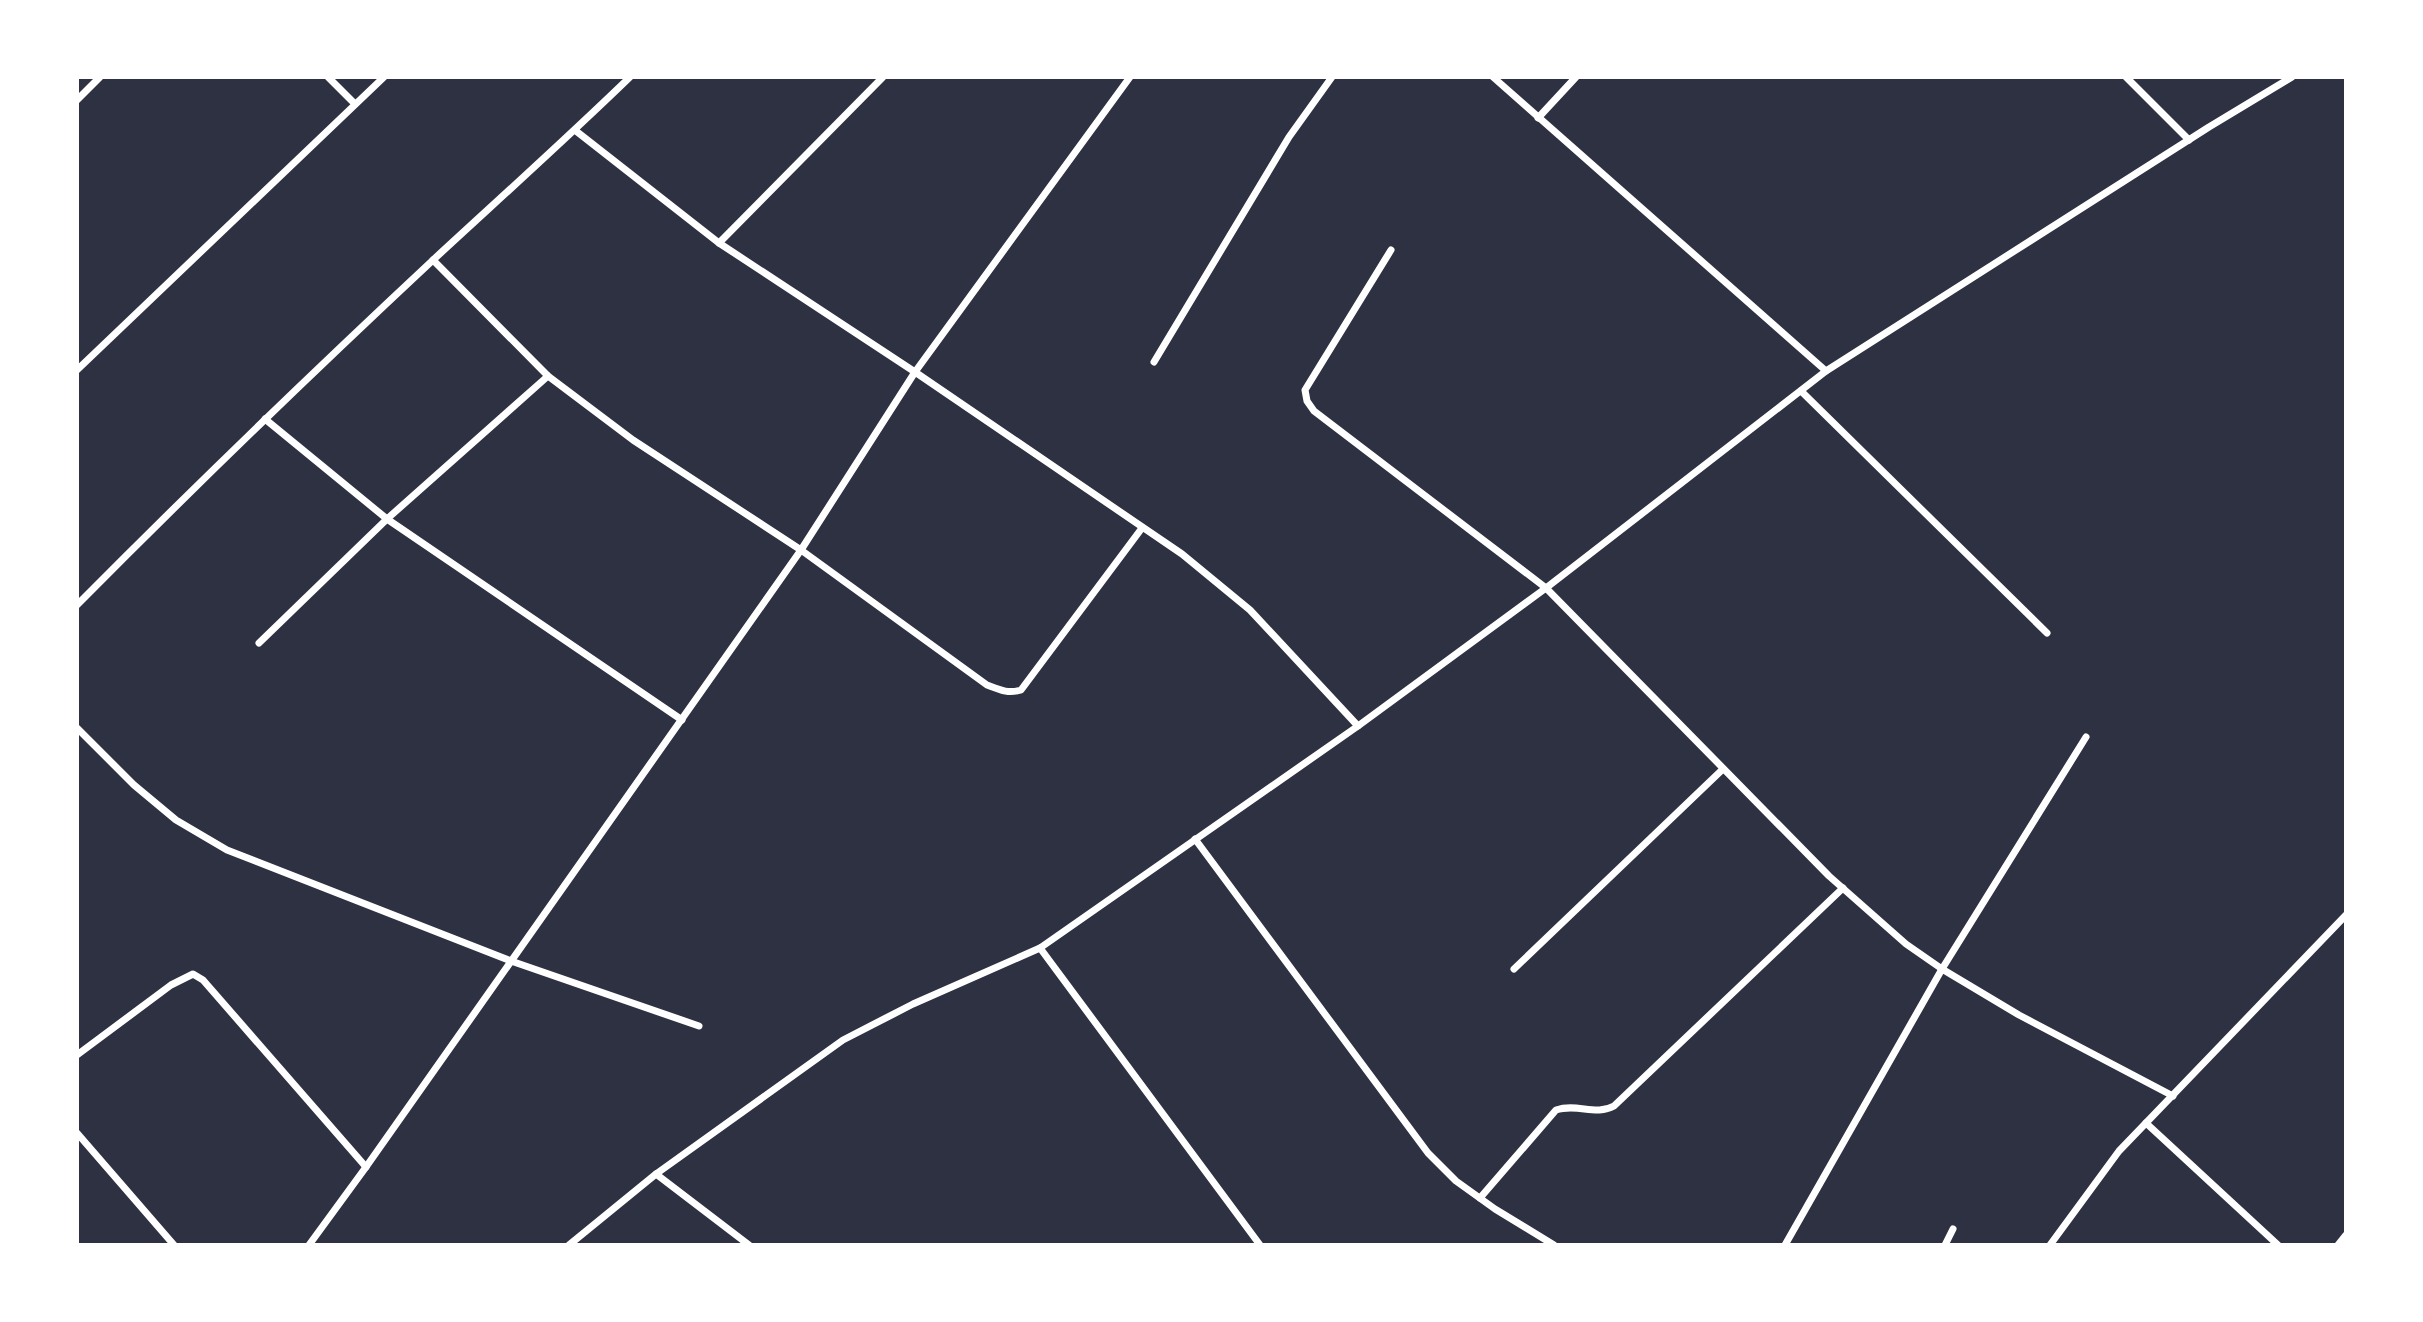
<svg xmlns="http://www.w3.org/2000/svg" width="2423" height="1322" font-family="'Roboto Condensed',sans-serif">
  <style>
    .lines { fill: none; stroke-linecap: round; stroke-linejoin: round }
    .minor { stroke: #fff; stroke-width: 7 }
  </style>
  <rect width="100%" height="100%" fill="#2d3142"/>
  <g class="lines">
    <!-- minor -->
    <g class="minor">
      <polyline points="328,77 355,104"/>
      <polyline points="1493,77 1826,371"/>
      <polyline points="2126,77 2189,140"/>
      <polyline points="77,100 100,77"/>
      <polyline points="1538,118 1576,77"/>
      <polyline points="576,131 719,243 915,372 1182,554 1250,610 1358,726"/>
      <polyline points="719,243 883,77"/>
      <polyline points="1391,250 1305,390 1307,401 1314,411 1546,588 1829,876 1906,944 1942,969 2019,1015 2173,1096"/>
      <path d="M 433,260 L 548,376 L 633,440 L 801,550 L 987,685 C 1000,690 1008,694 1021,690 L 1142,528"/>
      <polyline points="1154,362 1289,137 1332,77"/>
      <polyline points="77,370 384,77"/>
      <polyline points="1801,391 2047,633"/>
      <polyline points="265,419 387,519 682,720"/>
      <path d="M 77,605 C 193,488 311,374 432,261 C 498,200 565,140 630,77"/>
      <polyline points="259,643 387,519 548,376"/>
      <polyline points="77,728 134,785 176,820 227,850 511,961 699,1026"/>
      <polyline points="1195,839 1428,1153 1456,1181 1495,1209 1554,1245"/>
      <polyline points="1040,948 1260,1245"/>
      <polyline points="1514,969 1723,769"/>
      <polyline points="77,1055 171,985 193,974 203,980 366,1167"/>
      <polyline points="2146,1123 2278,1245"/>
      <polyline points="77,1133 174,1245"/>
      <polyline points="656,1174 749,1245"/>
      <path d="M 1480,1198 L 1556,1110 C 1577,1103 1596,1116 1614,1106 L 1843,888"/>
      <polyline points="309,1245 366,1167 801,550 915,372 1130,77"/>
      <polyline points="569,1245 656,1174 843,1040 913,1004 1040,948 1358,726 1546,588 1826,371 2209,127 2292,77"/>
      <polyline points="1785,1245 1942,969 2086,737"/>
      <polyline points="1945,1245 1953,1229"/>
      <polyline points="2050,1245 2119,1151 2346,915"/>
      <polyline points="2338,1245 2346,1235"/>
    </g>
  </g>
  <!-- border -->
  <rect width="2423" height="1322" fill="none" stroke="#ffffff" stroke-width="158"/>
</svg>
